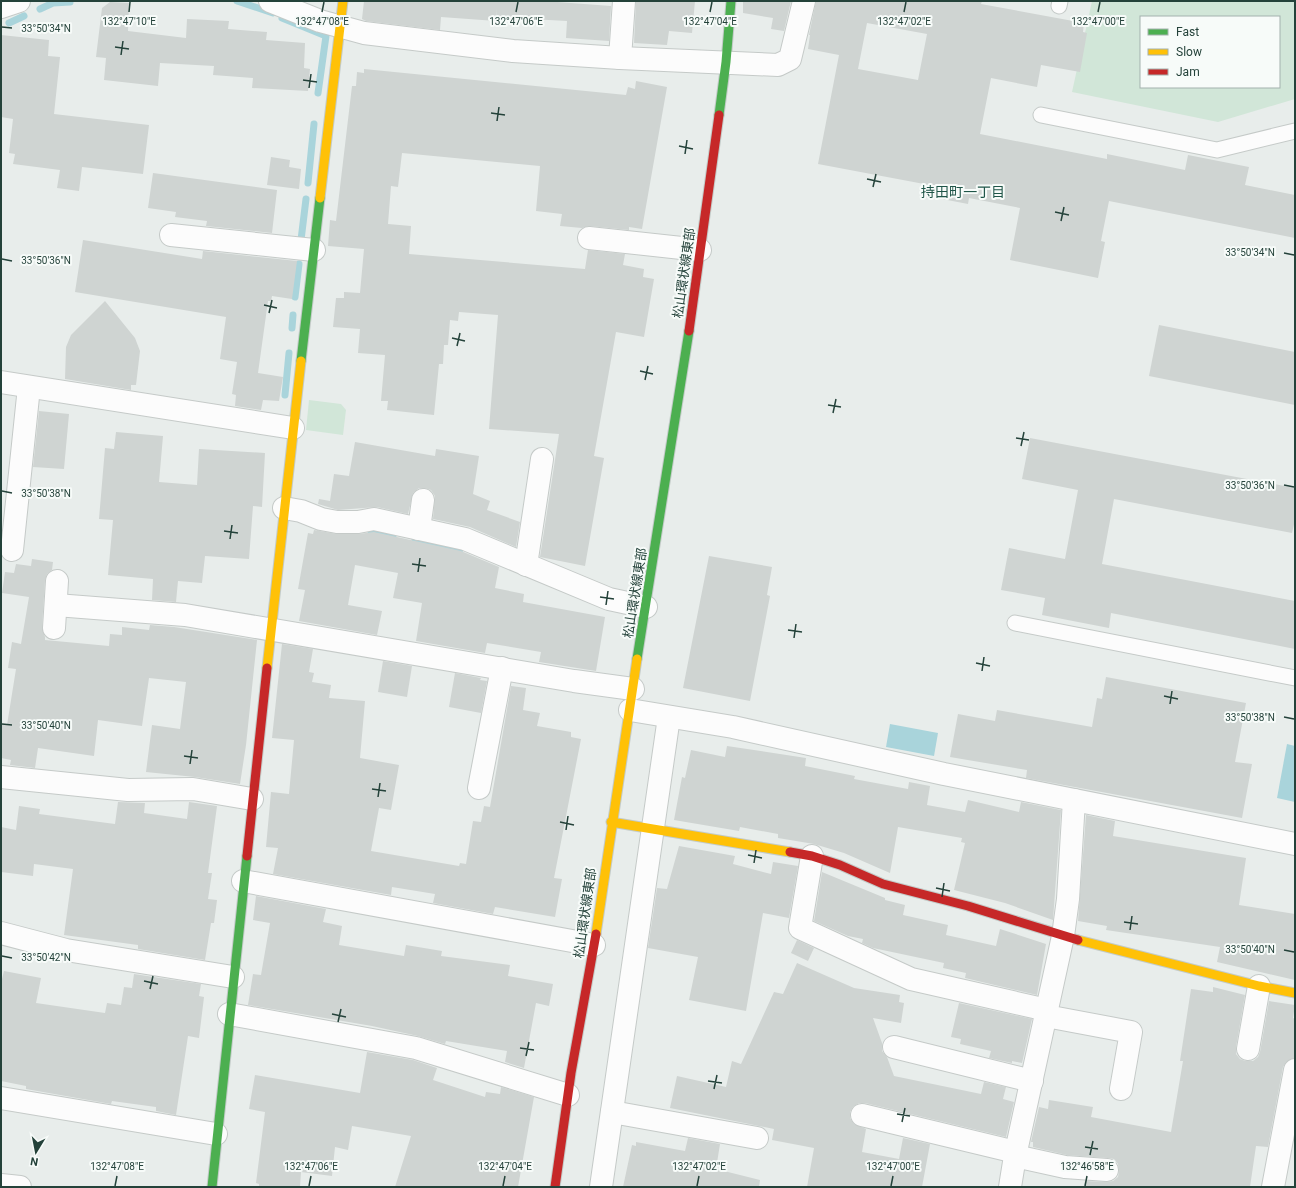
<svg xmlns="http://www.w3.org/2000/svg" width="1296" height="1188" font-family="Roboto,'Noto Sans JP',sans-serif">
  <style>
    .green { fill: #d1e6d8; fill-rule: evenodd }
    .water { fill: #a9d4db }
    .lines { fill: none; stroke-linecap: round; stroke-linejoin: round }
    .stream { stroke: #a9d4db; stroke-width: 7 }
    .building { fill: #cfd4d2; fill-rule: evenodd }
    .lane-casing { stroke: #c5cac8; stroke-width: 17 }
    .street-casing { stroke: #c5cac8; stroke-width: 24 }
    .fast-casing { stroke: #c3cbc8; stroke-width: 11 }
    .slow-casing { stroke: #c3cbc8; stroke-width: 11 }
    .jam-casing { stroke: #c3cbc8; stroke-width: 11 }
    .lane { stroke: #fcfcfc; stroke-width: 15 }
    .street { stroke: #fcfcfc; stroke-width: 22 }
    .fast { stroke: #4caf50; stroke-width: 9 }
    .slow { stroke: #ffc107; stroke-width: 9 }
    .jam { stroke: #c62828; stroke-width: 9 }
    .ticks { fill: none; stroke: #24423a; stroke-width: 1.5 }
    .labels { text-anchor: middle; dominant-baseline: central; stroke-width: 4; stroke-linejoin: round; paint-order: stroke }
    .street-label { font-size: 13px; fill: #24423a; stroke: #f7fbf9 }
    .neighbourhood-label { font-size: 14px; fill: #1f5548; stroke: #f7fbf9 }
    .ticks-label { font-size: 10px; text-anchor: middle; fill: #24423a; stroke: #f7fbf9; stroke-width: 4; stroke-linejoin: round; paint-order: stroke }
  </style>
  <rect width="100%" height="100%" fill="#e8edeb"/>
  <!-- green -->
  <g class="green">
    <path d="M 1092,1 L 1295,1 L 1295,99 L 1218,122 L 1072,92 ZM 1141,17 L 1279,17 L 1279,87 L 1141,87 Z"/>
    <polygon points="309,400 341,404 346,410 343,435 306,430"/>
  </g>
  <!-- water -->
  <g class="water">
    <polygon points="890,724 938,733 934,756 886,747"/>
    <polygon points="1287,744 1295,746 1295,802 1277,798"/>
  </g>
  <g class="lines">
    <!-- stream -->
    <g class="stream">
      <polyline points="237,1 273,13"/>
      <polyline points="40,9 53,3 70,2"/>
      <polyline points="282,18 326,36 318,93"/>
      <polyline points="9,23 24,16"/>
      <polyline points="308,183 314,124"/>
      <polyline points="301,240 306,199"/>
      <polyline points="295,297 299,264"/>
      <polyline points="292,328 293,315"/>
      <polyline points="285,395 289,353"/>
      <polyline points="371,531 393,536"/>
      <polyline points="415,540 460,549"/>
    </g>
  </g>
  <!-- building -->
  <g class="building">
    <polygon points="364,1 544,1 611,6 609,41 566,38 567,21 496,17 497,8 496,21 441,17 440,30 366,21 362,19"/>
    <polygon points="636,1 695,1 692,33 669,31 667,45 634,43"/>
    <polygon points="743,1 791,1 784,31 771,29 773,18 743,13"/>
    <path d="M 816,1 L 982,1 L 981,4 L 1084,23 L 1083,32 L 1087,33 L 1080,72 L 1041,65 L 1037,87 L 991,78 L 980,134 L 1107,159 L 1107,154 L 1185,170 L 1188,155 L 1249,167 L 1245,185 L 1295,195 L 1295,238 L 1109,201 L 1101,241 L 1105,242 L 1098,278 L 1010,260 L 1020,208 L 969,198 L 968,204 L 937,198 L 940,187 L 818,164 L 839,55 L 808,49 L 810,35 L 809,35 ZM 867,23 L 927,34 L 918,80 L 858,69 Z"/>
    <polygon points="110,2 129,3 128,31 186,38 187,19 229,21 228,29 267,32 266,40 305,43 304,68 310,69 308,91 252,88 253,78 213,75 214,66 160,63 158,86 104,80 106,58 96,57 102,8"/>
    <polygon points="1,35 49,40 48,56 60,57 54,114 149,125 143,174 82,167 79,191 57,188 60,170 13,164 15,154 9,153 13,119 1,117"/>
    <polygon points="364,69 626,95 628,87 635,89 636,81 667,87 642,229 629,227 629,230 590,226 582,228 560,226 562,214 536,211 540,166 402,153 398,187 391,186 388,224 411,226 409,254 585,269 588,250 625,254 623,265 644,269 643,277 654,279 644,337 616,332 594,456 604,458 585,566 540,557 559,434 489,429 498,315 459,312 458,321 450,320 448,345 444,345 443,364 439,364 434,415 387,410 388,401 381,401 385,355 358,353 360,329 333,327 336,298 344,298 344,292 360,293 364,249 328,246 330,220 336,221 352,86 356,86 357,72 364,73"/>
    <polygon points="271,157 290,160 289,167 301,169 299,189 267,185"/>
    <polygon points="153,173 277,190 272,233 206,226 207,221 175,217 176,212 148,208"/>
    <polygon points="83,240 202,259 203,251 297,261 292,299 272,296 271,301 268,301 258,373 283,377 279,401 263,400 261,410 235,406 236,395 232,394 237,362 220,359 226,317 75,292"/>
    <polygon points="105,301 135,338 140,351 136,385 131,385 131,390 65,379 66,347 71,335"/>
    <polygon points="1159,325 1295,352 1295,405 1149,376"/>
    <polygon points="39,411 69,414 64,469 33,467"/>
    <polygon points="116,432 163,436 159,482 197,485 199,449 265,453 262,507 253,506 249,559 205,556 202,583 178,581 176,602 152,600 153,579 108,575 113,520 99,519 105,448 114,449"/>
    <polygon points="1030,438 1295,488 1295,520 1292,533 1114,499 1102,564 1295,601 1295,649 1111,613 1109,628 1042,615 1045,598 1001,590 1009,548 1065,559 1078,490 1022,479"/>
    <polygon points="355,442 435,456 436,449 479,456 473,494 490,501 487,510 520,522 516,547 470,527 433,519 435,496 431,490 425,488 419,488 413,493 408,514 377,507 338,510 318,504 319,499 330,501 334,474 349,476"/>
    <polygon points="314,530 337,534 358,534 374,532 461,551 499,567 495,588 524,594 523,602 605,617 596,671 539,662 541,652 487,643 485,653 416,641 422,603 393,598 398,573 355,565 348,605 382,611 377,635 299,621 305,590 298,589 308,533 313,534"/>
    <polygon points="709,556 772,567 767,595 770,596 750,701 683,688"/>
    <polygon points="32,559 53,562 52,570 47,574 45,580 42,627 45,637 45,640 109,646 110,634 122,635 122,627 149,630 150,625 174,627 257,640 246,745 240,784 195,777 146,772 152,725 180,729 186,682 149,678 142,726 98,720 94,756 38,748 35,768 10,765 11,760 1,758 1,724 7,725 16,669 8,668 12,642 21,644 29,597 2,593 5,572 14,573 16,564 31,566"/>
    <polygon points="282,644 313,649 309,672 314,673 312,682 331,685 329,698 365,701 360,758 399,765 391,810 379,808 371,851 459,866 460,863 466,864 473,821 481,822 484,806 490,807 511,686 526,688 523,710 540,713 537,726 571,732 571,737 581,739 554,878 562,879 555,917 495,907 493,914 433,903 435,894 392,887 391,895 273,874 278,848 266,847 271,792 289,794 294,740 272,738"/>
    <polygon points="383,661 412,666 407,697 378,692"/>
    <polygon points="455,673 481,678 480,680 487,681 481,713 449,707"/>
    <polygon points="1106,677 1246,703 1235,762 1252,764 1242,818 1026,778 1027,770 950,757 958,714 995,721 997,710 1092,727 1097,698 1102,699"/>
    <polygon points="727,746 806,758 805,766 855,776 854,779 908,789 909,782 930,786 927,805 965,812 968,800 1019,812 1021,802 1061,810 1053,920 1005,903 954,890 965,843 961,842 962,838 898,827 890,873 844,853 814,844 778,838 778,834 740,827 739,831 674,820 682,777 685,778 691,750 725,757"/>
    <polygon points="118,802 145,803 144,813 187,819 189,802 217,806 208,873 212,873 208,899 217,900 214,923 211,923 205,960 138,949 138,945 64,935 73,869 34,864 33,876 1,872 1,827 16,830 19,806 40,809 39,814 115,824"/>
    <polygon points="1086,815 1115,821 1113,836 1246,858 1239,905 1295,914 1295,980 1217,962 1220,947 1106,930 1107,926 1078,921"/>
    <polygon points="679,846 735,856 733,864 771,874 773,862 798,866 789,918 763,913 746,1011 689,1000 698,957 648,948 657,888 667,889"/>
    <polygon points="822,872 885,898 885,900 905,905 903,915 948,925 946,935 996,946 1000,929 1046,944 1037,995 965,978 966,973 943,968 944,963 873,948 862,943 863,939 848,936 814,921"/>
    <polygon points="256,896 326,909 323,922 342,926 339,945 404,956 406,945 442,951 441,956 510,965 508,976 553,984 549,1006 536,1003 524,1068 505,1062 507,1051 446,1041 445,1044 418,1036 372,1026 248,1005 253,974 261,975 270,923 253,920"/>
    <polygon points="797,940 814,948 808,961 791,953"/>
    <polygon points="797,963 854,988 900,995 899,1002 904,1003 901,1023 873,1018 882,1043 882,1051 887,1057 894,1076 981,1094 984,1082 1006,1087 1003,1099 1014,1102 1006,1137 865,1103 859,1103 853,1107 850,1112 850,1118 854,1124 866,1129 862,1152 899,1159 903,1138 930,1144 922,1187 807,1187 814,1148 772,1140 774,1129 670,1108 677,1076 726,1087 732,1061 741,1064 774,992 783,994"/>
    <polygon points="4,971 41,978 36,1003 105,1013 107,1003 121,1005 124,987 132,988 134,974 201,984 199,996 204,997 199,1038 188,1036 176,1115 156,1111 156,1107 112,1101 111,1104 26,1089 26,1086 1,1081 1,983"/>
    <polygon points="1213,987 1245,995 1236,1047 1236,1054 1240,1059 1245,1061 1253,1061 1258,1057 1260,1052 1269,1001 1295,1005 1293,1018 1295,1019 1295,1058 1286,1062 1283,1067 1268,1147 1256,1146 1250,1187 1084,1187 1085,1181 1106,1182 1113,1181 1118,1177 1119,1171 1118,1164 1114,1159 1108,1158 1067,1155 1033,1147 1033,1142 1031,1142 1039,1107 1048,1109 1049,1100 1093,1107 1091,1117 1171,1132 1183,1061 1180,1061 1191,989 1213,992"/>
    <polygon points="959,1003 1032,1019 1022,1063 1012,1061 1012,1063 989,1058 991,1051 960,1044 961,1039 951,1037"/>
    <polygon points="367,1052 413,1060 437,1068 433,1080 485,1097 486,1092 500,1094 501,1087 534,1097 518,1187 395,1187 411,1136 352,1126 348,1150 335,1147 332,1176 301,1172 300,1187 259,1187 259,1184 256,1183 265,1112 249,1109 255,1075 360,1093"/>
    <polygon points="688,1138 720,1144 716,1169 760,1180 759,1187 623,1187 632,1145 636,1146 636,1142 685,1151"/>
  </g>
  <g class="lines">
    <!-- lane casing -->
    <g class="lane-casing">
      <g id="lane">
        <polyline points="1059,6 1060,1"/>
        <polyline points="1041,115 1217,150 1295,131"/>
        <polyline points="1015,623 1295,678"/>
      </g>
    </g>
    <!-- street casing -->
    <g class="street-casing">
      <g id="street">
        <polyline points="270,1 320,21 364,33 513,51 620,58 778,65 790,59 804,1"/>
        <polyline points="1,7 19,1"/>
        <polyline points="620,58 624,1"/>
        <polyline points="171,235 314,250"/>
        <polyline points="589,238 700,250"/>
        <polyline points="1,382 293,428"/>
        <polyline points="284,508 301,511 321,519 337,522 358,522 374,519 465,539 609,599 646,607"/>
        <polyline points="419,529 423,500"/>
        <polyline points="12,550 29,387"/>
        <polyline points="526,565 542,459"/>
        <polyline points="56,605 185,615 574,681 633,689"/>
        <polyline points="54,628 57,581"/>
        <polyline points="630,710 733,727 944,774 1295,844"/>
        <polyline points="1,777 128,790 193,789 252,799"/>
        <polyline points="479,788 502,668"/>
        <polyline points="812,856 800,928 911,979 1047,1010"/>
        <polyline points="243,881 594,945"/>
        <polyline points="1,933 66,950 233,977"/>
        <polyline points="229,1014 416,1048 568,1095"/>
        <polyline points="1046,1016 1131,1032 1121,1089"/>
        <polyline points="894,1047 1032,1081"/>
        <polyline points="1248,1049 1259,986"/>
        <polyline points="1,1098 216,1134"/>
        <polyline points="612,1112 757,1138"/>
        <polyline points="862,1115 1016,1152"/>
        <polyline points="1015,1156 1065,1167 1107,1170"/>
        <polyline points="1,1185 20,1187"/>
        <polyline points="601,1187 669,717"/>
        <polyline points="1010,1187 1015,1156 1063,936 1068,899 1074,800"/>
        <polyline points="1273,1187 1295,1070"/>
      </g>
    </g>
    <!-- fast casing -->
    <g class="fast-casing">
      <g id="fast">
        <polyline points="719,115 726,62 731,1"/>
        <polyline points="301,361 320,198"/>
        <polyline points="637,659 689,331"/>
        <polyline points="212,1187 247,856"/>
      </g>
    </g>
    <!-- slow casing -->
    <g class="slow-casing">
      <g id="slow">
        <polyline points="320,198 343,1"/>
        <polyline points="267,668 301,361"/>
        <polyline points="611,822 790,852"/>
        <polyline points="596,934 637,659"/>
        <polyline points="1078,940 1259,986 1295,993"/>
      </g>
    </g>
    <!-- jam casing -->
    <g class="jam-casing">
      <g id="jam">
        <polyline points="689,331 719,115"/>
        <polyline points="790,852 812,856 840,865 883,884 968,906 1078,940"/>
        <polyline points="247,856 267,668"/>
        <polyline points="555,1187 571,1073 596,934"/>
      </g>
    </g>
    <!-- lane -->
    <use href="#lane" class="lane"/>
    <!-- street -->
    <use href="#street" class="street"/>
    <!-- fast -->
    <use href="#fast" class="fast"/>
    <!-- slow -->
    <use href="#slow" class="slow"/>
    <!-- jam -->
    <use href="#jam" class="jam"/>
  </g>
  <!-- ticks -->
  <path class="ticks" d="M 129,12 L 130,2M 322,12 L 324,2M 516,12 L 518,2M 710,12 L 712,2M 904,12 L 906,2M 1098,12 L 1100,2M 2,27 L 12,28M 115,47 L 129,49M 121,55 L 123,41M 303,80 L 317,82M 309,88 L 311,74M 491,113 L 505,115M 497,121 L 499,107M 679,146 L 693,149M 685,154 L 687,140M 867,179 L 881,182M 873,187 L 876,174M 1055,212 L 1069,215M 1061,221 L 1064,207M 1284,253 L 1294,255M 2,259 L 12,261M 264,305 L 277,308M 269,313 L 272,300M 452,338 L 465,341M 457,346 L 460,333M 640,371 L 653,374M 645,380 L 648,366M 828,405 L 841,407M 833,413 L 836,399M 1016,438 L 1029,440M 1021,446 L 1024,432M 1284,485 L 1294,487M 2,491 L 12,493M 224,531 L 238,533M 230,539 L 232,525M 412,564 L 426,566M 418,572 L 420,558M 600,597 L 614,599M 606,605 L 608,591M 788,630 L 802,632M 794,638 L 796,624M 976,663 L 990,666M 982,671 L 984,657M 1164,696 L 1178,699M 1170,704 L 1172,691M 1284,717 L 1294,719M 2,724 L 12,725M 184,756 L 198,758M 190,764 L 192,750M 372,789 L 386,791M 378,797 L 380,783M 560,822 L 574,825M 566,830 L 568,816M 748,855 L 762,858M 754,863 L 756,850M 936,888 L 950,891M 942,897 L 944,883M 1124,922 L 1138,924M 1130,930 L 1132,916M 1284,950 L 1294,952M 2,956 L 12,958M 144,981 L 158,984M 150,989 L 153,976M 332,1014 L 346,1017M 338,1022 L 341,1009M 520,1048 L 534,1050M 526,1056 L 529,1042M 708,1081 L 722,1083M 714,1089 L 717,1075M 897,1114 L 910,1116M 902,1122 L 905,1108M 1085,1147 L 1098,1149M 1090,1155 L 1093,1141M 115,1186 L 117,1176M 309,1186 L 311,1176M 503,1186 L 505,1176M 697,1186 L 699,1176M 891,1186 L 893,1176M 1085,1186 L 1087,1176"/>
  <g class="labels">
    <!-- street labels -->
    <g class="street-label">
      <text transform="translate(684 273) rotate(-82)">松山環状線東部</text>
      <text transform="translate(635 593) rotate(-81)">松山環状線東部</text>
      <text transform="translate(585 913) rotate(-82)">松山環状線東部</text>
    </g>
    <!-- neighbourhood labels -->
    <g class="neighbourhood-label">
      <text x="963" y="192">持田町一丁目</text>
    </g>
  </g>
  <g class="ticks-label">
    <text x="129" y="25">132°47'10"E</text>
    <text x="322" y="25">132°47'08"E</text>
    <text x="516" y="25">132°47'06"E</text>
    <text x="710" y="25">132°47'04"E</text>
    <text x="904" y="25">132°47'02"E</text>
    <text x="1098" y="25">132°47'00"E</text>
    <text x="46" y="32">33°50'34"N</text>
    <text x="1250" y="256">33°50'34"N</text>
    <text x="46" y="264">33°50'36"N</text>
    <text x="1250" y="489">33°50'36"N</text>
    <text x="46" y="497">33°50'38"N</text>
    <text x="1250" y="721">33°50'38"N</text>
    <text x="46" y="729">33°50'40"N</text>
    <text x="1250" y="953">33°50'40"N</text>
    <text x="46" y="961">33°50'42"N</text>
    <text x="117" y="1170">132°47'08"E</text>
    <text x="311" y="1170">132°47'06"E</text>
    <text x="505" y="1170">132°47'04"E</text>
    <text x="699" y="1170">132°47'02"E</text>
    <text x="893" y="1170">132°47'00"E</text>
    <text x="1087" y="1170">132°46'58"E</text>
  </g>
  <!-- border -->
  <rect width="1296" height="1188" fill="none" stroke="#24423a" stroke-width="4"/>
  <!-- legend -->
  <rect x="1140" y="16" width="140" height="72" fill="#f7fbf9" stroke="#a3b1ad"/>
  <rect x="1148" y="29" width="20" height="6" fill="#4caf50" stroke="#a3b1ad"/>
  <text x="1176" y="36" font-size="12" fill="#24423a">Fast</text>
  <rect x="1148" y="49" width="20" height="6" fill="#ffc107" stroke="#a3b1ad"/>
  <text x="1176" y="56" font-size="12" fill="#24423a">Slow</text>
  <rect x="1148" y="69" width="20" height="6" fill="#c62828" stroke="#a3b1ad"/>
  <text x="1176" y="76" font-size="12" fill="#24423a">Jam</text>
  <!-- north arrow -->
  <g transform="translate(36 1152) rotate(190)" stroke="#f7fbf9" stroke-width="3" paint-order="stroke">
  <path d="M0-3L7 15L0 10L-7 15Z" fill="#24423a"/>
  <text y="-6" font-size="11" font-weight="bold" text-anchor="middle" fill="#24423a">N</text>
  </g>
</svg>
